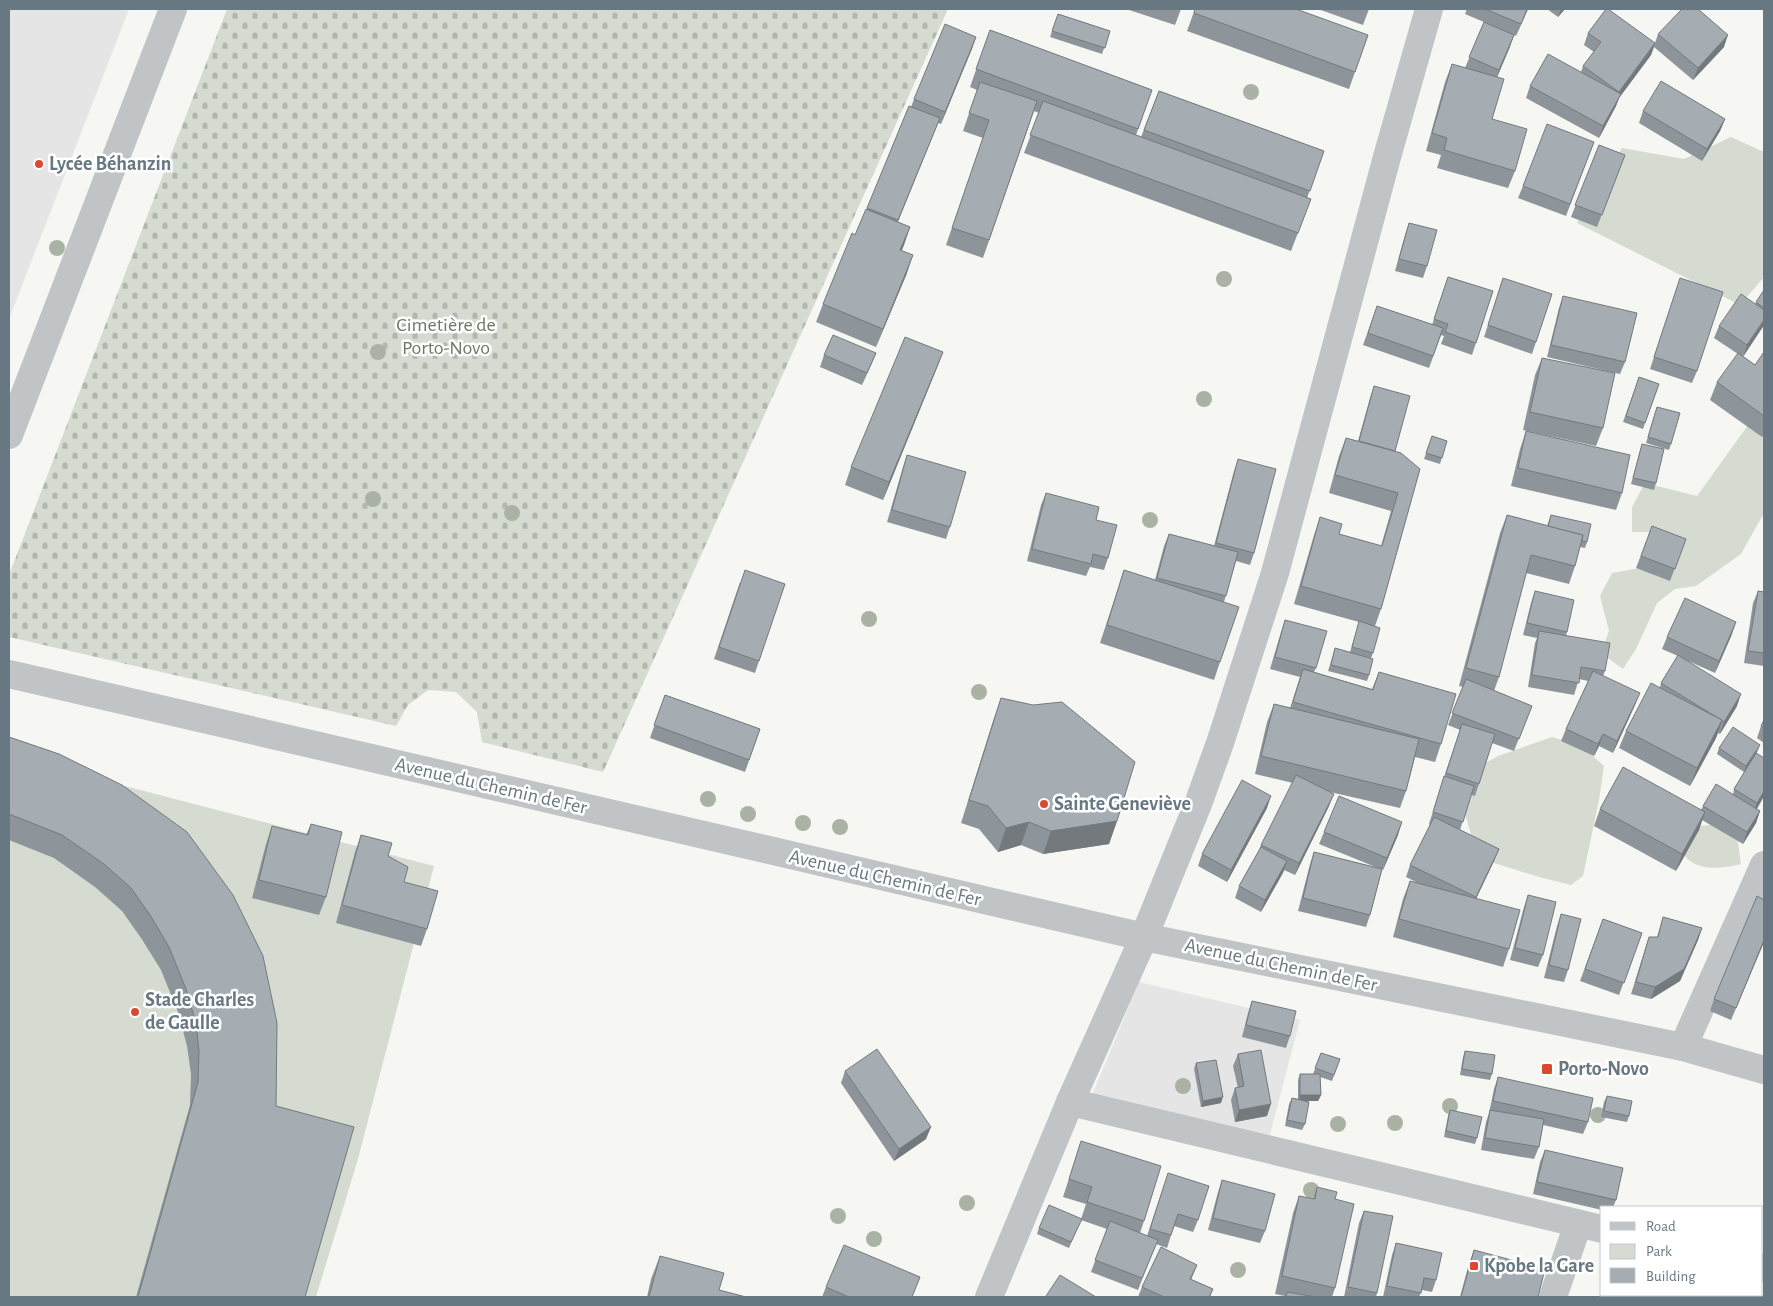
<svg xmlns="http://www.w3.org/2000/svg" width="1773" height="1306" font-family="'Alegreya Sans',sans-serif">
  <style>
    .built { fill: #e4e5e4 }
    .green { fill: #d6dbd2 }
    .cemetery { fill: url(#cemetery-stones) }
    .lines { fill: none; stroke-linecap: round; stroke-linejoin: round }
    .minor { stroke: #c0c4c7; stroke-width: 28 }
    .tree { fill: #aab2a5 }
    .wall { fill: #8e959a }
    .shaded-wall { fill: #74797d }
    .building { fill: #a5adb3; stroke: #74797d }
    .poi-dot { fill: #da492f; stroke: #fff; stroke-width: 2 }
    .labels { text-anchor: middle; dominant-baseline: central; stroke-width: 5; stroke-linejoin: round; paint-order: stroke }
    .poi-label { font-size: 20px; font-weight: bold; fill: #677883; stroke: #fff; text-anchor: start }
    .park-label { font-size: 20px; fill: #6b7a65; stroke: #fff }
    .street-label { font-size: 20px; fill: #677883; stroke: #fff }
  </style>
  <defs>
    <pattern id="cemetery-stones" width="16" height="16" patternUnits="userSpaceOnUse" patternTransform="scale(1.25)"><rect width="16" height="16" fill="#d6dbd2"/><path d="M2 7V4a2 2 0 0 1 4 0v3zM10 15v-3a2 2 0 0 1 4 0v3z" fill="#b1b6b0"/></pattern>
  </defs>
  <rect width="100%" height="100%" fill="#f6f6f3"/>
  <!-- built -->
  <g class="built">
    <polygon points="9,9 129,9 9,319"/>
    <polygon points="1139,982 1300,1020 1269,1138 1092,1095"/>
  </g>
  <!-- green -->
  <g class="green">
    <polygon points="1731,137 1764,152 1764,277 1740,305 1577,223 1622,148 1684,159"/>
    <polygon points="1764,403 1764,513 1741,554 1696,586 1675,589 1657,603 1636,649 1623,669 1601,653 1609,631 1600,596 1612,573 1651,566 1656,532 1632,532 1632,507 1645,483 1697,496"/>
    <polygon points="1552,737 1582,746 1604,766 1599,800 1583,876 1571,885 1539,877 1478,858 1455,780 1498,756"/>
    <polygon points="9,756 434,866 358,1159 316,1297 9,1297"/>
    <path d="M 1717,824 L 1733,828 L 1738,843 L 1741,864 C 1725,868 1704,871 1690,861 C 1686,859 1683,853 1680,848 L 1692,827 Z"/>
  </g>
  <!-- cemetery -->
  <polygon class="cemetery" points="227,9 948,9 603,772 482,742 477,712 456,692 428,690 408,705 396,726 9,637 9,575"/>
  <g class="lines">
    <!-- minor -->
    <g class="minor">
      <polyline points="9,435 173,9"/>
      <polyline points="9,674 1144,937 1683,1047 1764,1070"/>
      <polyline points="1683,1047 1764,865"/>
      <polyline points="1070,1102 1602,1229"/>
      <polyline points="1762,1267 1764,1268"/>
      <polyline points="989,1297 1070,1102 1144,937 1198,804 1220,743 1275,573 1387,157 1429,9"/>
      <polyline points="1553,1297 1578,1224"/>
    </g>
  </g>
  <!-- trees -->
  <g class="tree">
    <circle cx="1251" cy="92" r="8"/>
    <circle cx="57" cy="248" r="8"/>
    <circle cx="1224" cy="279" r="8"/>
    <circle cx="378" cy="352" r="8"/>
    <circle cx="1204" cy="399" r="8"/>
    <circle cx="373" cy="499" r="8"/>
    <circle cx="512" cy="513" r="8"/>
    <circle cx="1150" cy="520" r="8"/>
    <circle cx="869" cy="619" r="8"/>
    <circle cx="979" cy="692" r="8"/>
    <circle cx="708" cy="799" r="8"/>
    <circle cx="748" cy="814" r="8"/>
    <circle cx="803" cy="823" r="8"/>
    <circle cx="840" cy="827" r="8"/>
    <circle cx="1183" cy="1086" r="8"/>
    <circle cx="1450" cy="1106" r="8"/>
    <circle cx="1598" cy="1115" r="8"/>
    <circle cx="1395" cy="1123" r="8"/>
    <circle cx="1338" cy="1124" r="8"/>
    <circle cx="1311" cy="1190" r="8"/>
    <circle cx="967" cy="1203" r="8"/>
    <circle cx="838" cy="1216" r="8"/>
    <circle cx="874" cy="1239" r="8"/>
    <circle cx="1238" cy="1270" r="8"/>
  </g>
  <!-- wall -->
  <g class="wall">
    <polygon points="1126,9 1181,9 1175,25"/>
    <polygon points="1195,9 1368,35 1349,89 1187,31"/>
    <polygon points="1318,9 1369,9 1363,25"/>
    <polygon points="1467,9 1528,9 1516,36 1514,35 1497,77 1492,119 1515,171 1508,188 1437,168 1441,155 1426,151 1445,82 1452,64 1465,68 1484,22 1465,14"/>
    <polygon points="1547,9 1565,9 1558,17"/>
    <polygon points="1058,14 1110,31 1102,54 1050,37"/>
    <polygon points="990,30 1152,90 1136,135 1141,137 1159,91 1324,151 1307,198 1311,199 1291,251 1024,153 1039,113 1034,111 983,258 946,245 983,138 963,131 977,90 970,87"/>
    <polygon points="1588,33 1655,43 1658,34 1724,47 1693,80 1654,47 1651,55 1619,98 1616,106 1599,138 1526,98 1530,86 1581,72 1583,66 1594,52 1584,45"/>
    <polygon points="976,37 941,124 938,123 898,222 910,227 902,250 907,273 876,347 816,322 823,304 867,209 909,106 911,107 914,99"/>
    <polygon points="1643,111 1725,119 1720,131 1702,161 1639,123"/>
    <polygon points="1594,142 1566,216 1518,198 1523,186"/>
    <polygon points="1599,145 1625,155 1597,227 1571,217"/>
    <polygon points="1409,223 1427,266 1423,278 1395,271 1405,235"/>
    <polygon points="1448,277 1493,291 1472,355 1441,344 1444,336 1441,335 1429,368 1363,345 1377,306 1432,325"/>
    <polygon points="1503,278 1536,342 1532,354 1484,337"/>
    <polygon points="1676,290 1697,371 1692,383 1650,369"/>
    <polygon points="1764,290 1764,325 1743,356 1755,365 1764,352 1764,434 1762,437 1710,400 1717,382 1738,354 1714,338 1719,326 1755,304"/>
    <polygon points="1563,296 1625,362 1620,374 1547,357 1559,308"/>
    <polygon points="943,352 936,370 883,500 845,485 851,467"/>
    <polygon points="876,353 862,385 820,367 824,355"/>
    <polygon points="1542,358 1603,428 1596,446 1523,430 1535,375"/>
    <polygon points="1639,377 1659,384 1643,429 1623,422"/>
    <polygon points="1374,386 1395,451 1420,469 1381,609 1375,626 1373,653 1371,658 1369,675 1367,681 1328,671 1335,648 1350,652 1359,622 1294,604 1314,535 1320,517 1339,534 1381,546 1391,511 1329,493 1339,456 1346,438 1358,441 1370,398"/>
    <polygon points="1655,413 1671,444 1669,450 1646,443"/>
    <polygon points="1526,431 1622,493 1616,510 1511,486 1520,449"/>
    <polygon points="1432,436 1447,441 1440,464 1424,459"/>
    <polygon points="1642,444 1656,483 1654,490 1631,484"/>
    <polygon points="907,455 950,527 946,539 887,522 903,467"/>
    <polygon points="1238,459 1254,553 1250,565 1236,561 1224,602 1220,662 1214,680 1100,643 1124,570 1155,580 1164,546 1169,534 1214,546 1234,471"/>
    <polygon points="1046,493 1096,520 1108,558 1104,570 1090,567 1086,576 1027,561 1041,505"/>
    <polygon points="1507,515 1547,526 1551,515 1587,542 1585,548 1580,547 1575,566 1569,584 1526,573 1499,677 1494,691 1532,706 1514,751 1492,743 1475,796 1471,795 1460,830 1499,849 1494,861 1476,899 1509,949 1503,967 1393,937 1403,899 1410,881 1418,883 1406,877 1410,865 1430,825 1429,824 1440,789 1460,730 1448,725 1463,687 1459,686 1500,533"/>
    <polygon points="1652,526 1686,539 1670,581 1636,568"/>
    <polygon points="740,582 759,661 755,673 714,659"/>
    <polygon points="1535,591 1567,632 1566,635 1605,671 1603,676 1635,705 1613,753 1599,746 1594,756 1561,741 1566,729 1588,681 1579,679 1574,695 1528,687 1535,643 1537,638 1523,635 1531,603"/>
    <polygon points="1758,591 1764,592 1764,666 1744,663 1753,603"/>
    <polygon points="1285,620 1316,668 1314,672 1372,689 1379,672 1441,744 1435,762 1415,757 1406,791 1400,808 1330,792 1329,806 1295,875 1284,870 1261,912 1235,898 1239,886 1259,850 1261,845 1293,783 1255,774 1267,722 1274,704 1290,708 1300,677 1270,669 1281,632"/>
    <polygon points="1732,634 1715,673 1686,660 1737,706 1720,734 1718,733 1716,738 1690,786 1619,748 1626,731 1660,687 1661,683 1678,656 1662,649 1667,637"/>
    <polygon points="665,695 760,729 745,772 650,738"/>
    <polygon points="1001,698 1117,821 1109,844 1043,854 1021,845 998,852 979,829 961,823 993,721"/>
    <polygon points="1764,720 1764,743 1757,738 1761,726"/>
    <polygon points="9,737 59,754 276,1106 305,1297 136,1297 190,1105 191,1074 187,1046 178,1012 161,970 141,938 122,911 95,887 54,858 9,840"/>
    <polygon points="1719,748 1757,752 1756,753 1764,758 1764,796 1757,809 1760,811 1756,823 1743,844 1702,820 1699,830 1676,871 1594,826 1600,809 1701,810 1703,806 1733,795 1734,789 1756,753 1744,772 1717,754"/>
    <polygon points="1267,808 1227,882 1198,866 1202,854"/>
    <polygon points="311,824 326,897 319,915 252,898 266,844 272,826 306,835"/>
    <polygon points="1324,832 1398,835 1383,870 1382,870 1370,915 1366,927 1298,911 1310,864 1314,852 1378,868 1319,844"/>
    <polygon points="361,835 404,882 427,929 421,946 336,923 355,852"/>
    <polygon points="1528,895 1543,955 1538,967 1510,960 1524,907"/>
    <polygon points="1561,914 1568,970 1564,982 1544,978 1557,926"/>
    <polygon points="1663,917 1702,928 1698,940 1680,981 1651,999 1631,994 1645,949 1649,937 1657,937"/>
    <polygon points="1603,919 1642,933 1619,995 1580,981"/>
    <polygon points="1764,942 1731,1020 1710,1011 1714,999"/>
    <polygon points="1252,1001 1290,1036 1286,1048 1242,1037 1248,1013"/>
    <polygon points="1465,1051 1492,1074 1490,1080 1460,1075 1463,1057"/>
    <polygon points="1321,1053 1340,1059 1332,1081 1320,1077 1321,1095 1318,1101 1307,1101 1305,1124 1302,1130 1285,1126 1289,1104 1292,1098 1298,1099 1298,1080 1300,1074 1313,1074"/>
    <polygon points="1238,1054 1267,1116 1235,1122 1231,1100 1235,1088 1238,1088 1233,1066"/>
    <polygon points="1196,1063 1221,1103 1201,1107 1194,1069"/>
    <polygon points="845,1071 926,1139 894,1161 841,1083"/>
    <polygon points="1498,1077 1588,1122 1583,1134 1543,1125 1539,1147 1534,1159 1481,1150 1486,1122 1489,1113 1494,1089"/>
    <polygon points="1607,1096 1629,1116 1627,1122 1601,1117 1604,1102"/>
    <polygon points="1450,1110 1477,1138 1475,1144 1444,1137 1448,1116"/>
    <polygon points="1081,1141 1144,1221 1140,1233 1147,1236 1164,1185 1198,1220 1193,1232 1174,1226 1167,1248 1156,1244 1138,1290 1091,1272 1107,1229 1081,1220 1069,1248 1037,1234 1039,1228 1081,1219 1086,1204 1063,1197"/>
    <polygon points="1545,1150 1616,1200 1613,1207 1602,1207 1602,1210 1533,1194 1540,1162"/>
    <polygon points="1222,1180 1265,1231 1260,1243 1208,1230 1218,1192"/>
    <polygon points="1317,1187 1335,1199 1335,1288 1332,1297 1285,1297 1285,1296 1275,1294 1293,1213 1299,1196 1313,1199"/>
    <polygon points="1364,1211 1377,1293 1376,1297 1344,1297 1359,1223"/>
    <polygon points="1396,1243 1436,1280 1432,1292 1422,1290 1419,1297 1383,1297 1392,1255"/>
    <polygon points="1474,1250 1538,1297 1460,1297 1468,1267"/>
    <polygon points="660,1256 719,1290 746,1297 647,1297 651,1279"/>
    <polygon points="1197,1265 1191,1279 1213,1289 1210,1297 1138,1297 1142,1287"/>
    <polygon points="920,1277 912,1297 822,1297 826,1287"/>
  </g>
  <!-- shaded-wall -->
  <g class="shaded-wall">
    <polygon points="1527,9 1528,9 1516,36 1521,24"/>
    <polygon points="1561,9 1565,9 1558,17"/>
    <polygon points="1514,35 1510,47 1495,82 1499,70"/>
    <polygon points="1728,35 1724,47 1693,80 1698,68"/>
    <polygon points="976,37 972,49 941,124 945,112"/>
    <polygon points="1655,43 1651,55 1619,98 1616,106 1599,138 1603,126 1619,92"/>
    <polygon points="1725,119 1720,131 1702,161 1707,149"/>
    <polygon points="910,227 904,245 894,267 900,250"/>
    <polygon points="913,255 907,273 876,347 883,329"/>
    <polygon points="1764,320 1764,325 1743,357 1747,345"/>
    <polygon points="943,352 936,370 883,500 889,482"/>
    <polygon points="876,353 871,365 862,385 867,373"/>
    <polygon points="1736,622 1732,634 1715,673 1719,661"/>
    <polygon points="1640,693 1635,705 1613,753 1617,741"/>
    <polygon points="1741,694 1737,706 1720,734 1724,722"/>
    <polygon points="1722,720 1716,738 1690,786 1697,768"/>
    <polygon points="1603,734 1599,746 1594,756 1598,744"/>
    <polygon points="1760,745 1757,752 1744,772 1746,766"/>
    <polygon points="1764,791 1764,796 1753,815 1757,803"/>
    <polygon points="1334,794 1329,806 1295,875 1299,863"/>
    <polygon points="1271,796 1267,808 1227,882 1231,870"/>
    <polygon points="1760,811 1756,823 1743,844 1747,832"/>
    <polygon points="1705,812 1699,830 1676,871 1682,854"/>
    <polygon points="1117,821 1109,844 1043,854 1051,831"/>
    <polygon points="1029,822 1021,845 998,852 1006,828"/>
    <polygon points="1402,822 1398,835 1383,870 1387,858"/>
    <polygon points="1499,849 1494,861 1471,909 1476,897"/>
    <polygon points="1287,861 1283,873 1261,912 1265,900"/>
    <polygon points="1702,928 1698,940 1680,981 1651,999 1655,987"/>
    <polygon points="1764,940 1764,942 1731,1020 1736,1008"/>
    <polygon points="1300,1095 1321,1095 1318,1101 1298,1101"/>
    <polygon points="1223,1097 1221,1103 1201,1107 1203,1101"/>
    <polygon points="1271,1104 1267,1116 1235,1122 1239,1110"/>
    <polygon points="931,1127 926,1139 894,1161 899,1149"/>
    <polygon points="1197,1265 1192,1277 1186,1291 1190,1279"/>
  </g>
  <!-- building -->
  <g class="building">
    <polygon points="1195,9 1296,9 1368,35 1355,72 1194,13"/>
    <polygon points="1485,9 1527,9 1521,24"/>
    <polygon points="1606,9 1608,9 1655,43 1619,92 1583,66 1601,42 1588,33"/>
    <polygon points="1682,9 1698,9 1728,35 1698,68 1658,34"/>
    <polygon points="1058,14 1110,31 1105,48 1052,31"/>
    <polygon points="1484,22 1514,35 1499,70 1469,57"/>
    <polygon points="945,24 976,37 945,112 914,99"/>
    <polygon points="990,30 1152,90 1138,129 976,69"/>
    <polygon points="1548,54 1621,94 1603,126 1530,86"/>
    <polygon points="1452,64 1504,79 1492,119 1527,129 1515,171 1444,150 1447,138 1432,133"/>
    <polygon points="1661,81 1725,119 1707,149 1643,111"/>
    <polygon points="980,82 1037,101 989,240 952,228 989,120 969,113"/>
    <polygon points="1159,91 1324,151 1310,191 1144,130"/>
    <polygon points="1043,101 1311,199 1298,233 1030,135"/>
    <polygon points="909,106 940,118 898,220 867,208"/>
    <polygon points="1547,124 1594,142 1570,204 1523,186"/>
    <polygon points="1599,145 1625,155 1602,215 1575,205"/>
    <polygon points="866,209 910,227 900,250 913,255 883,329 823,304 852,233 855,235"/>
    <polygon points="1409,223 1437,230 1427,266 1399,259"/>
    <polygon points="1448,277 1493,291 1476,343 1445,332 1448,324 1434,319"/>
    <polygon points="1503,278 1552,294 1536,342 1488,325"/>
    <polygon points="1680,278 1723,292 1697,371 1654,357"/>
    <polygon points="1764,290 1764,308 1756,302"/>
    <polygon points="1741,294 1764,310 1764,320 1747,345 1719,326"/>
    <polygon points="1563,296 1637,313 1625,362 1551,345"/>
    <polygon points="1377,306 1443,328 1433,356 1368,333"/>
    <polygon points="833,335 876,353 867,373 824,355"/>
    <polygon points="905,337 943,352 889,482 851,467"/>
    <polygon points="1764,352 1764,416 1717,382 1738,353 1755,365"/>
    <polygon points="1542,358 1615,373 1603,428 1530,412"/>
    <polygon points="1639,377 1659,384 1645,423 1626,416"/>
    <polygon points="1374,386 1410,396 1395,451 1359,441"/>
    <polygon points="1657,407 1680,413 1671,444 1648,437"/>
    <polygon points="1526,431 1630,455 1622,493 1518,468"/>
    <polygon points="1432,436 1447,441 1442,458 1426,453"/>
    <polygon points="1346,438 1401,453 1420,469 1381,609 1301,586 1320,517 1342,524 1339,534 1382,546 1398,493 1335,475"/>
    <polygon points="1642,444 1664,449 1656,483 1633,478"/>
    <polygon points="907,455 966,472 950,527 892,510"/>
    <polygon points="1238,459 1276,469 1254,553 1216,543"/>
    <polygon points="1046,493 1099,507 1096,520 1117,525 1108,558 1093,554 1091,564 1032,549"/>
    <polygon points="1507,515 1583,535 1575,566 1531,555 1499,677 1466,668"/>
    <polygon points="1551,515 1591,524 1587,542 1582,541 1583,535 1548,526"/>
    <polygon points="1652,526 1686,539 1675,569 1641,556"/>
    <polygon points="1169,534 1238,552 1226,596 1157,578"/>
    <polygon points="745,570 785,584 759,661 719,647"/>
    <polygon points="1124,570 1239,607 1220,662 1107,625"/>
    <polygon points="1535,591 1574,600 1567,632 1527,623"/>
    <polygon points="1758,591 1764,592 1764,653 1748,651"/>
    <polygon points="1685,598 1736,622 1719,661 1667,637"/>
    <polygon points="1285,620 1327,631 1316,668 1275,657"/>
    <polygon points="1359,621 1380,628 1373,653 1352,647"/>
    <polygon points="1539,631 1610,643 1605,671 1581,667 1579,683 1532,675"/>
    <polygon points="1335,648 1373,659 1369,675 1331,665"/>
    <polygon points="1678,655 1741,694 1724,722 1722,720 1713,715 1661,683"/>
    <polygon points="1303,669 1373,690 1379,672 1456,694 1441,744 1293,702"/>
    <polygon points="1593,671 1640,693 1617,741 1603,734 1598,744 1566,729"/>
    <polygon points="1466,679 1532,706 1519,739 1452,713"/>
    <polygon points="1651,683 1722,720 1697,768 1626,731"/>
    <polygon points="665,695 760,729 749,760 654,725"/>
    <polygon points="1001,698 1033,705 1062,702 1135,762 1117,821 1051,831 1029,822 1006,828 988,806 969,800"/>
    <polygon points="1274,704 1419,739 1406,791 1261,756"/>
    <polygon points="1764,720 1764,728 1761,726"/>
    <polygon points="1462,724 1495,734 1479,784 1446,773"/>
    <polygon points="1733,727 1760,745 1746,766 1719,748"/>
    <polygon points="9,737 59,754 122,785 187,832 233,895 263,956 277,1023 276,1106 354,1127 305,1297 138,1297 198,1082 199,1051 196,1023 186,989 169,947 150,915 131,888 104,864 62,835 9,814"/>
    <polygon points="1756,753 1764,758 1764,791 1757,803 1734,789"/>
    <polygon points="1623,767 1705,812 1682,854 1600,809"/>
    <polygon points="1296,775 1334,794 1299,863 1261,845"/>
    <polygon points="1444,776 1474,786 1463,822 1433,812"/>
    <polygon points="1242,780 1271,796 1231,870 1202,854"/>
    <polygon points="1716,784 1760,811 1747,832 1703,806"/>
    <polygon points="1339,796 1402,822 1387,858 1324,832"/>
    <polygon points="1434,817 1499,849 1476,897 1410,865"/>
    <polygon points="311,824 342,832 326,897 259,880 272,826 308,835"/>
    <polygon points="361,835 392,843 388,856 408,867 404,882 438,891 427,929 342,905"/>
    <polygon points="1261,847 1287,861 1265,900 1239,886"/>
    <polygon points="1314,852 1382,869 1370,915 1303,898"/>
    <polygon points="1410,881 1520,910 1509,949 1399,919"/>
    <polygon points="1528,895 1556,902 1543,955 1515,948"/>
    <polygon points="1757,896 1764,900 1764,940 1736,1008 1714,999"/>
    <polygon points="1561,914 1581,919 1568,970 1549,965"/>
    <polygon points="1663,917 1702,928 1684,969 1655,987 1636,982 1649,937 1658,937"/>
    <polygon points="1603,919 1642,933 1624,983 1585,969"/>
    <polygon points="1252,1001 1296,1011 1290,1036 1246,1025"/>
    <polygon points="877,1049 931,1127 899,1149 845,1071"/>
    <polygon points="1261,1050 1271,1104 1239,1110 1235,1088 1244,1086 1238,1054"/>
    <polygon points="1465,1051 1495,1055 1492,1074 1462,1069"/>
    <polygon points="1321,1053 1340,1059 1334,1075 1315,1068"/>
    <polygon points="1216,1060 1223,1097 1203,1101 1196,1063"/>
    <polygon points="1300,1074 1320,1074 1321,1095 1300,1095"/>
    <polygon points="1498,1077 1593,1098 1588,1122 1493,1101"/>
    <polygon points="1607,1096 1632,1101 1629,1116 1604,1111"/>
    <polygon points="1292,1098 1309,1102 1305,1124 1287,1120"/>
    <polygon points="1450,1110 1482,1117 1477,1138 1446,1131"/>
    <polygon points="1490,1110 1544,1119 1539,1147 1485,1138"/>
    <polygon points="1081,1141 1161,1166 1144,1221 1087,1202 1092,1187 1069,1179"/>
    <polygon points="1545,1150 1623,1168 1616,1200 1537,1182"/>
    <polygon points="1168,1173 1209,1186 1198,1220 1178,1214 1171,1235 1150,1229"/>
    <polygon points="1222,1180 1275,1194 1265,1231 1213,1218"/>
    <polygon points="1317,1187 1337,1192 1335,1199 1354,1204 1335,1288 1282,1276 1299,1196 1315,1199"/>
    <polygon points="1049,1205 1082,1219 1071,1242 1039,1228"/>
    <polygon points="1364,1211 1393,1216 1377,1293 1348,1287"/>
    <polygon points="1110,1221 1158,1240 1142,1278 1095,1260"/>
    <polygon points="1396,1243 1442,1253 1436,1280 1424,1278 1421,1293 1387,1286"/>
    <polygon points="844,1245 920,1277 912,1297 849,1297 826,1287"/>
    <polygon points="1161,1247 1197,1265 1190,1279 1213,1289 1209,1297 1164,1297 1142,1287"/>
    <polygon points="1474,1250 1545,1269 1538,1297 1461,1297"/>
    <polygon points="660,1256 724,1273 719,1290 746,1297 649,1297"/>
    <polygon points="1060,1275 1096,1297 1047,1297 1046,1296"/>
    <polygon points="1287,1292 1316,1297 1286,1297"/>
  </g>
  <!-- markers -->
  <g class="poi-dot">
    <circle cx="39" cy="164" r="5"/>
    <circle cx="1044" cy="804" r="5"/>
    <circle cx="135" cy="1012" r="5"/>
    <rect x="1541" y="1063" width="12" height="12" rx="2.5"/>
    <rect x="1469" y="1261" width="10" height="10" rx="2.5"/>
  </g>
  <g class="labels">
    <!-- poi labels -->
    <g class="poi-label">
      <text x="49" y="164">Lycée Béhanzin</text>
      <text x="1054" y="804">Sainte Geneviève</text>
      <text x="145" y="1000">Stade Charles<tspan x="145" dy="23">de Gaulle</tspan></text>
      <text x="1558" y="1069">Porto-Novo</text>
      <text x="1484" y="1266">Kpobe la Gare</text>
    </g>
    <!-- park labels -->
    <g class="park-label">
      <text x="446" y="325">Cimetière de<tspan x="446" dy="23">Porto-Novo</tspan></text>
    </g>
    <!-- street labels -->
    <g class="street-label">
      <text transform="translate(491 786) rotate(13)">Avenue du Chemin de Fer</text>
      <text transform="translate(885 878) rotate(13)">Avenue du Chemin de Fer</text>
      <text transform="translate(1281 965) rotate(12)">Avenue du Chemin de Fer</text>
    </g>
  </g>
  <!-- border -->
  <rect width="1773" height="1306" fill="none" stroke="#677883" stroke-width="20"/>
  <!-- legend -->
  <rect x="1600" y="1206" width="162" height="90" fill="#ffffff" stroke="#c2c9cd"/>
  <rect x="1610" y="1222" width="25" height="8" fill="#c0c4c7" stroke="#c2c9cd"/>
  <text x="1646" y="1231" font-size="15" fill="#677883">Road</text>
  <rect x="1610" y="1244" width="25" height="15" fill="#d6dbd2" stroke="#c2c9cd"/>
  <text x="1646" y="1256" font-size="15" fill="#677883">Park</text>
  <rect x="1610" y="1268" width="25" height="15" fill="#a5adb3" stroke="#c2c9cd"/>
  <text x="1646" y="1281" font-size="15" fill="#677883">Building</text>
</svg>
